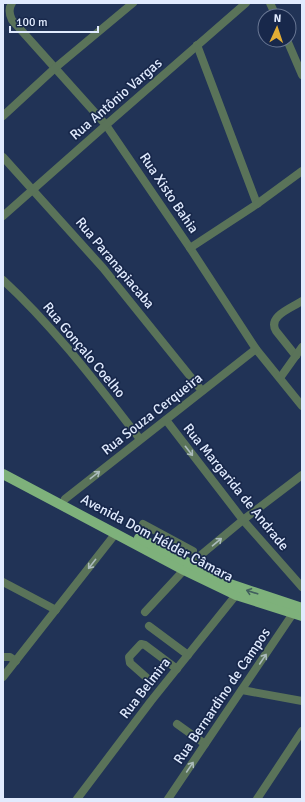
<svg xmlns="http://www.w3.org/2000/svg" width="305" height="802" font-family="Signika,sans-serif">
  <style>
    .lines { fill: none; stroke-linecap: round; stroke-linejoin: round }
    .minor { stroke: #5a7359; stroke-width: 8 }
    .major { stroke: #7eb17b; stroke-width: 10 }
    .oneway { stroke: #abbbbc }
    .oneway2 { stroke: #415f5e }
    .labels { text-anchor: middle; dominant-baseline: central; stroke-width: 3.5; stroke-linejoin: round; paint-order: stroke }
    .street-label { font-size: 14px; fill: #e1ebfe; stroke: #18284b }
  </style>
  <rect width="100%" height="100%" fill="#213356"/>
  <g class="lines">
    <!-- minor -->
    <g class="minor">
      <path d="M 12,3 C 8,9 9,14 12,20 L 106,125 L 190,248 L 256,349 L 302,406"/>
      <polyline points="270,3 276,16"/>
      <polyline points="287,40 302,75"/>
      <polyline points="197,45 257,204"/>
      <polyline points="3,116 55,68 133,3"/>
      <polyline points="3,157 103,268 202,391"/>
      <polyline points="3,216 106,125 246,3"/>
      <polyline points="190,248 257,204 302,171"/>
      <path d="M 3,280 C 55,328 97,384 140,439"/>
      <path d="M 296,356 L 276,331 C 267,316 292,308 302,301"/>
      <polyline points="280,378 302,347"/>
      <polyline points="166,420 243,520 302,587"/>
      <polyline points="65,499 256,349"/>
      <polyline points="143,524 193,551"/>
      <polyline points="190,564 243,520 302,475"/>
      <polyline points="3,582 56,610"/>
      <polyline points="145,612 184,570"/>
      <polyline points="149,626 188,655"/>
      <polyline points="3,657 10,657 16,661"/>
      <polyline points="3,677 116,533"/>
      <polyline points="147,678 130,663 129,657 141,644 145,645 177,669"/>
      <polyline points="242,690 302,701"/>
      <polyline points="177,724 205,744"/>
      <polyline points="77,799 151,701 236,595"/>
      <polyline points="168,799 296,609"/>
      <polyline points="257,799 302,731"/>
    </g>
    <!-- major -->
    <g class="major">
      <polyline points="3,474 184,570 236,595 302,616"/>
      <polyline points="139,538 230,584 302,608"/>
    </g>
  </g>
  <!-- one-way arrows -->
  <defs><path id="oneway-shaft" d="M-6 0H5M1.5-3L5.5 0L1.5 3" fill="none" stroke-width="1.6" stroke-linecap="round" stroke-linejoin="round"/></defs>
  <g class="oneway">
    <use href="#oneway-shaft" transform="translate(189 451) rotate(52)"/>
    <use href="#oneway-shaft" transform="translate(95 475) rotate(-38)"/>
    <use href="#oneway-shaft" transform="translate(217 542) rotate(-40)"/>
    <use href="#oneway-shaft" transform="translate(92 564) rotate(128)"/>
    <use href="#oneway-shaft" transform="translate(263 659) rotate(-56)"/>
    <use href="#oneway-shaft" transform="translate(190 767) rotate(-56)"/>
  </g>
  <use class="oneway2" href="#oneway-shaft" transform="translate(252 592) rotate(-162)"/>
  <g class="labels">
    <!-- street labels -->
    <g class="street-label">
      <text transform="translate(116 99) rotate(-41)">Rua Antônio Vargas</text>
      <text transform="translate(169 193) rotate(56)">Rua Xisto Bahia</text>
      <text transform="translate(115 263) rotate(50)">Rua Paranapiacaba</text>
      <text transform="translate(84 350) rotate(50)">Rua Gonçalo Coelho</text>
      <text transform="translate(152 414) rotate(-38)">Rua Souza Cerqueira</text>
      <text transform="translate(236 487) rotate(51)">Rua Margarida de Andrade</text>
      <text transform="translate(157 538) rotate(28)">Avenida Dom Hélder Câmara</text>
      <text transform="translate(145 688) rotate(-52)">Rua Belmira</text>
      <text transform="translate(222 696) rotate(-56)">Rua Bernardino de Campos</text>
    </g>
  </g>
  <!-- border -->
  <rect width="305" height="802" fill="none" stroke="#e1ebfe" stroke-width="8"/>
  <!-- north arrow -->
  <g transform="translate(277 28) rotate(3)"><circle r="19" fill="#18284b" stroke="#687693"/>
  <path d="M0-3L7 15L0 10L-7 15Z" fill="#e4ae35"/>
  <text y="-6" font-size="11" font-weight="bold" text-anchor="middle" fill="#e1ebfe">N</text>
  </g>
  <!-- scale -->
  <path d="M10 26v6h88v-6" fill="none" stroke="#e1ebfe" stroke-width="2"/>
  <text x="16" y="26" font-size="12" fill="#e1ebfe" stroke="#18284b" stroke-width="3" paint-order="stroke">100 m</text>
</svg>
